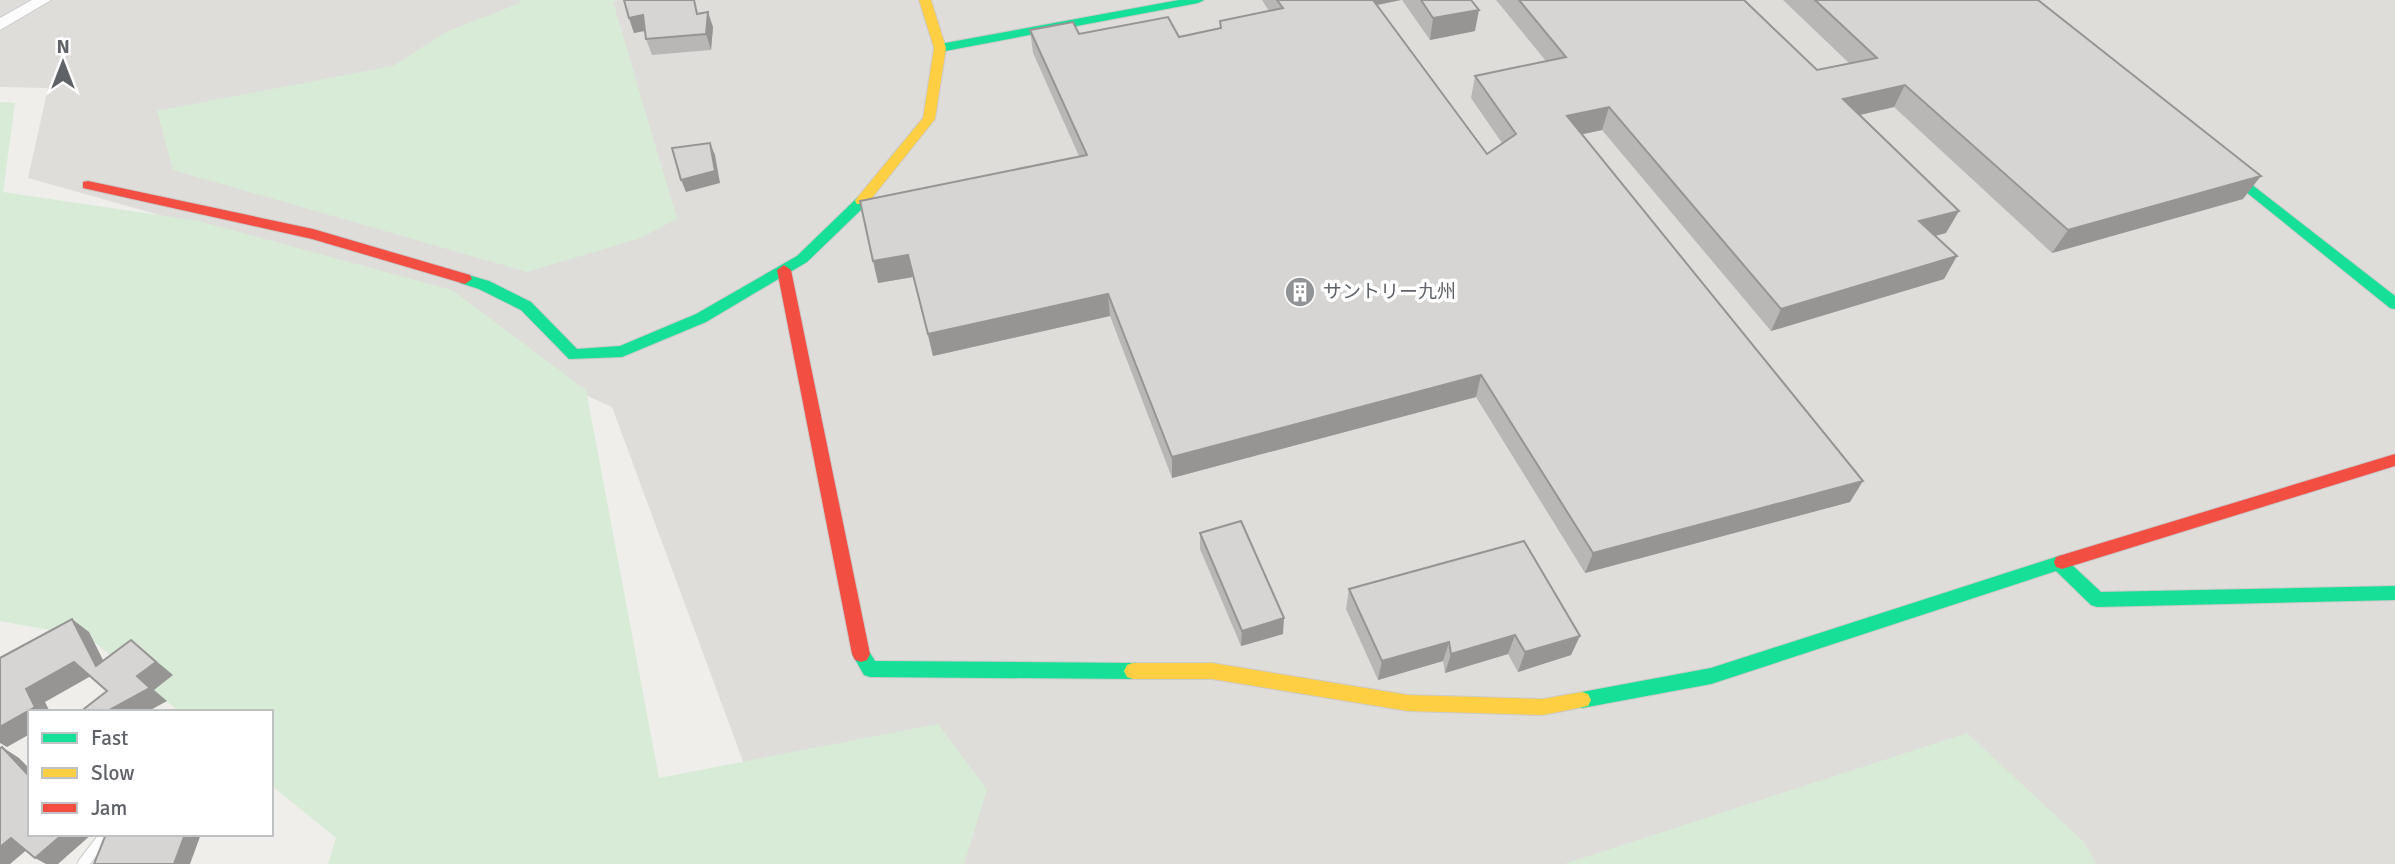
<svg xmlns="http://www.w3.org/2000/svg" width="2395" height="864" font-family="Signika,'Noto Sans JP',sans-serif">
  <style>
    .industrial { fill: #dfddda }
    .green { fill: #d8ebd6 }
    .lines { fill: none; stroke-linecap: round; stroke-linejoin: round }
    .lane-casing { stroke: #cbcccc; stroke-width: 13 }
    .street-casing { stroke: #cbcccc; stroke-width: 2 }
    .fast-casing { stroke: #cacacb; stroke-width: 2 }
    .slow-casing { stroke: #cacacb; stroke-width: 2 }
    .jam-casing { stroke: #cacacb; stroke-width: 2 }
    .lane { stroke: #fdfcfc; stroke-width: 11 }
    .street { fill: #fdfcfc; fill-rule: evenodd }
    .fast { fill: #16e098; fill-rule: evenodd }
    .slow { fill: #ffcf43; fill-rule: evenodd }
    .jam { fill: #f24e42; fill-rule: evenodd }
    .wall { fill: #b8b7b5 }
    .shaded-wall { fill: #969594 }
    .building { fill: #d6d5d3; stroke: #969594; stroke-width: 2 }
    .labels { text-anchor: middle; dominant-baseline: central; stroke-width: 7; stroke-linejoin: round; paint-order: stroke }
    .poi-label { font-size: 19px; fill: #5f6368; stroke: #fff; text-anchor: start }
  </style>
  <rect width="100%" height="100%" fill="#efeeea"/>
  <!-- industrial -->
  <polygon class="industrial" points="0,0 2395,0 2395,864 781,864 612,407 238,237 28,178 48,88 0,87"/>
  <!-- green -->
  <g class="green">
    <polygon points="519,0 620,0 613,2 677,219 638,239 527,272 173,170 157,111 393,66 446,32 520,3"/>
    <polygon points="0,102 15,103 3,192 199,221 452,290 586,390 659,778 938,724 987,790 964,864 328,864 336,838 271,785 271,712 180,712 88,637 0,621"/>
    <polygon points="1967,733 2084,842 2096,864 1564,864"/>
  </g>
  <g class="lines">
    <!-- lane casing -->
    <g class="lane-casing">
      <polyline id="lane" points="83,864 106,834"/>
    </g>
    <!-- street casing -->
    <g class="street-casing">
      <polygon id="street" points="32,0 51,0 0,30 0,18"/>
    </g>
    <!-- fast casing -->
    <g class="fast-casing">
      <g id="fast">
        <polygon points="1179,0 1204,0 1198,3 940,52 934,48 940,44"/>
        <polygon points="2220,160 2395,296 2395,309 2390,308 2215,167 2213,164"/>
        <polygon points="862,196 867,198 869,201 867,204 807,262 706,322 622,357 569,359 521,310 479,289 460,283 458,279 465,274 489,281 531,302 577,349 620,346 696,314 797,256 857,198"/>
        <polygon points="2062,555 2068,557 2070,563 2101,592 2395,586 2395,600 2097,607 2091,605 2056,571 1711,684 1582,708 1576,706 1573,700 1576,694 1582,692 1711,668"/>
        <polygon points="861,646 867,648 875,661 1133,663 1139,665 1142,671 1139,677 1133,679 870,677 864,675 852,654 855,648"/>
      </g>
    </g>
    <!-- slow casing -->
    <g class="slow-casing">
      <g id="slow">
        <polygon points="919,0 931,0 946,48 935,119 867,204 857,204 855,201 857,198 923,118 934,48"/>
        <polygon points="1133,663 1212,663 1408,695 1543,699 1582,692 1588,694 1591,700 1588,706 1543,715 1408,711 1212,679 1133,679 1127,677 1124,671 1127,665"/>
      </g>
    </g>
    <!-- jam casing -->
    <g class="jam-casing">
      <g id="jam">
        <polygon points="88,181 313,229 470,275 472,279 465,284 312,239 83,188 83,182"/>
        <polygon points="784,265 791,270 870,654 867,660 861,662 855,660 852,654 777,270"/>
        <polygon points="2395,454 2395,466 2062,569 2056,567 2054,562 2056,557 2062,555"/>
      </g>
    </g>
    <!-- lane -->
    <use href="#lane" class="lane"/>
    <!-- street -->
    <use href="#street" class="street"/>
    <!-- fast -->
    <use href="#fast" class="fast"/>
    <!-- slow -->
    <use href="#slow" class="slow"/>
    <!-- jam -->
    <use href="#jam" class="jam"/>
  </g>
  <!-- wall -->
  <g class="wall">
    <polygon points="1262,0 1401,0 1377,5 1487,154 1502,143 1471,98 1475,76 1546,61 1496,0 1744,0 1817,70 1850,64 1783,0 2038,0 2243,199 2052,253 1894,107 1860,115 1946,233 1935,236 1944,279 1771,331 1602,130 1582,134 1850,502 1585,573 1476,397 1172,478 1110,316 933,356 913,277 878,283 1079,156 1033,53 1030,30 1079,34 1179,37 1220,29 1220,21 1269,11"/>
    <polygon points="1402,0 1471,0 1475,31 1430,40"/>
    <polygon points="698,14 713,27 711,50 652,55 646,39 645,31 634,33 629,18"/>
    <polygon points="1200,533 1283,634 1241,646 1200,549"/>
    <polygon points="1524,541 1571,655 1518,672 1508,654 1445,673 1443,661 1378,680 1346,609 1349,589"/>
  </g>
  <!-- shaded-wall -->
  <g class="shaded-wall">
    <polygon points="1368,0 1401,0 1367,7"/>
    <polygon points="1479,10 1475,31 1430,40 1433,18"/>
    <polygon points="708,12 713,27 711,50 706,34"/>
    <polygon points="643,15 649,30 634,33 629,18"/>
    <polygon points="1905,85 1894,107 1833,121 1843,99"/>
    <polygon points="1609,107 1602,130 1561,139 1567,116"/>
    <polygon points="710,143 715,155 720,183 686,192 681,180"/>
    <polygon points="2261,176 2243,199 2052,253 2068,230"/>
    <polygon points="1959,211 1946,233 1907,243 1919,221"/>
    <polygon points="908,255 913,277 878,283 873,261"/>
    <polygon points="1957,256 1944,279 1771,331 1781,309"/>
    <polygon points="1108,294 1110,316 933,356 928,334"/>
    <polygon points="1481,375 1476,397 1172,478 1172,457"/>
    <polygon points="1863,481 1850,502 1585,573 1593,553"/>
    <polygon points="1284,618 1283,634 1241,646 1242,631"/>
    <polygon points="72,619 89,632 113,680 96,666"/>
    <polygon points="1515,635 1508,654 1445,673 1451,654"/>
    <polygon points="1580,636 1571,655 1518,672 1525,652"/>
    <polygon points="131,640 173,675 154,690 167,701 147,712 106,712 137,676"/>
    <polygon points="1449,642 1443,661 1378,680 1382,661"/>
    <polygon points="74,662 91,676 45,702 50,712 30,712 30,734 7,747 0,743 0,727 26,689"/>
    <polygon points="2,747 19,758 30,769 30,777"/>
    <polygon points="63,834 92,834 58,864 46,864 35,858"/>
    <polygon points="185,834 201,834 190,864 174,864"/>
    <polygon points="11,838 29,848 10,864 0,864 0,847"/>
  </g>
  <!-- building -->
  <g class="building">
    <polygon points="624,0 694,0 697,14 708,12 706,34 646,39 643,15 629,18"/>
    <polygon points="1277,0 1373,0 1487,154 1516,134 1475,76 1566,57 1519,0 1744,0 1817,70 1877,58 1815,0 2038,0 2261,176 2068,230 1905,85 1843,99 1959,211 1919,221 1957,256 1781,309 1609,107 1567,116 1863,481 1593,553 1481,375 1172,457 1108,294 928,334 908,255 873,261 860,201 1087,155 1030,30 1073,22 1079,34 1168,17 1179,37 1221,28 1220,21 1283,8"/>
    <polygon points="1421,0 1471,0 1479,10 1433,18"/>
    <polygon points="710,143 715,171 681,180 672,148"/>
    <polygon points="1241,521 1284,618 1242,631 1200,533"/>
    <polygon points="1524,541 1580,636 1525,652 1515,635 1451,654 1449,642 1382,661 1349,589"/>
    <polygon points="72,619 96,666 131,640 156,662 137,676 150,688 106,712 80,712 107,691 74,662 26,689 35,707 0,727 0,658"/>
    <polygon points="2,747 30,777 30,834 63,834 35,858 11,838 0,847 0,748"/>
    <polygon points="106,834 185,834 174,864 94,864"/>
  </g>
  <!-- icons -->
  <defs>
    <g id="building-disc" transform="scale(1.575)"><circle r="9.5" fill="#919496" stroke="#fff"/><path d="M-4-6H4V6H1V3H-1V6H-4ZM-2.5-4.3h1.7v1.8h-1.7ZM.8-4.3h1.7v1.8H.8ZM-2.5-1h1.7V.8h-1.7ZM.8-1h1.7V.8H.8Z" fill="#fff"/></g>
  </defs>
  <g fill-rule="evenodd">
    <use href="#building-disc" x="1300" y="292"/>
  </g>
  <g class="labels">
    <!-- poi labels -->
    <g class="poi-label">
      <text x="1323" y="292">サントリー九州</text>
    </g>
  </g>
  <!-- legend -->
  <rect x="28" y="710" width="245" height="126" fill="#ffffff" stroke="#bfc1c3" stroke-width="2"/>
  <rect x="42" y="733" width="35" height="10" fill="#16e098" stroke="#bfc1c3" stroke-width="2"/>
  <text x="91" y="745" font-size="21" fill="#5f6368">Fast</text>
  <rect x="42" y="768" width="35" height="10" fill="#ffcf43" stroke="#bfc1c3" stroke-width="2"/>
  <text x="91" y="780" font-size="21" fill="#5f6368">Slow</text>
  <rect x="42" y="803" width="35" height="10" fill="#f24e42" stroke="#bfc1c3" stroke-width="2"/>
  <text x="91" y="815" font-size="21" fill="#5f6368">Jam</text>
  <!-- north arrow -->
  <g transform="translate(63 63)" stroke="#ffffff" stroke-width="5" paint-order="stroke">
  <path d="M0-5L12 26L0 18L-12 26Z" fill="#5f6368"/>
  <text y="-10" font-size="19" font-weight="bold" text-anchor="middle" fill="#5f6368">N</text>
  </g>
</svg>
